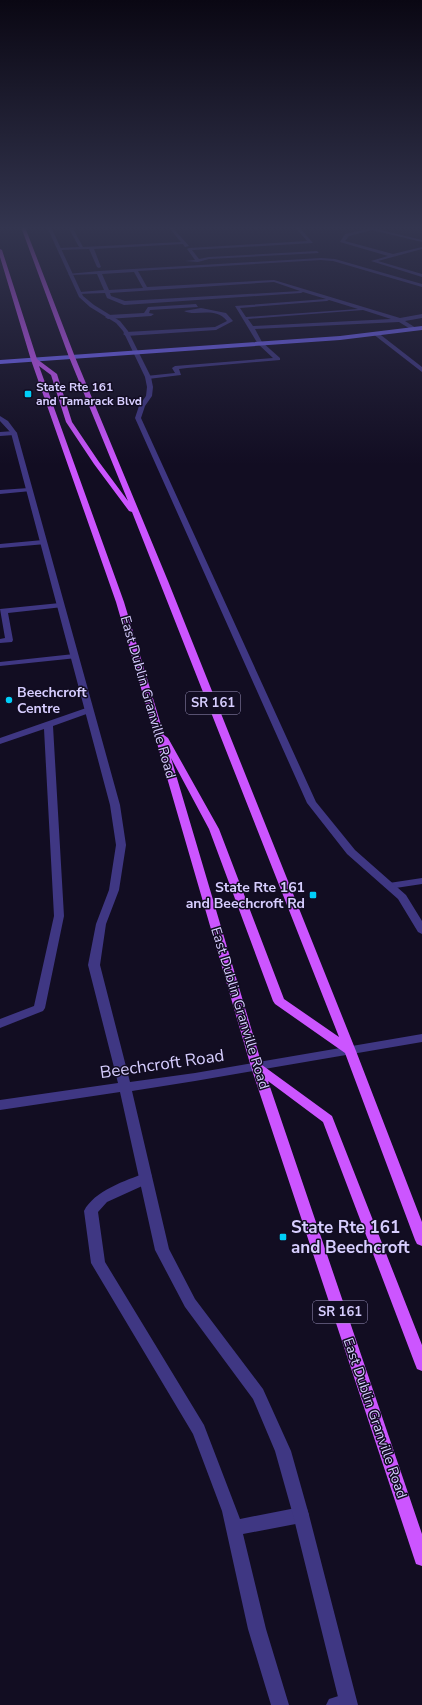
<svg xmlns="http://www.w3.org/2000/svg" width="422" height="1705" font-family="'Nunito Sans',sans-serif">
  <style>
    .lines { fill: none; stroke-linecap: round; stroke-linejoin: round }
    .lane { fill: #3f3783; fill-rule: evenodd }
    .street { fill: #3f3783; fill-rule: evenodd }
    .secondary { fill: #7465ff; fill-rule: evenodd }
    .primary { fill: #c5f; fill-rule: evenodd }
    .poi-dot { fill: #00cff9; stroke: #120d22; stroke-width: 1.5 }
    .labels { text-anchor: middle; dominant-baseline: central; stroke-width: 3; stroke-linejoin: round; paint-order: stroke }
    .far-poi-label { font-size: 12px; font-weight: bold; fill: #d7ceff; stroke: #120d22; text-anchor: start }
    .shield { fill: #120d22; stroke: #9c94bd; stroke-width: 1 }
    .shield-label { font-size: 13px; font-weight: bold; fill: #d7ceff }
    .poi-label { font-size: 14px; font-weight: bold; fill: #d7ceff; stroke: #120d22; text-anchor: start }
    .street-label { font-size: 14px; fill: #d7ceff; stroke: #120d22 }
    .near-street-label { font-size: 17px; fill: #d7ceff; stroke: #120d22 }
    .near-poi-label { font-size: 17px; font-weight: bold; fill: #d7ceff; stroke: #120d22; text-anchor: start }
  </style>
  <rect width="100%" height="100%" fill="#120d22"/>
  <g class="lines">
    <!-- lane -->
    <g class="lane">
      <polygon points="68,227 72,227 83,247 181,242 168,227 172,227 189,246 185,247 183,244 94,249 101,267 99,268 97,267 89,249 58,250 60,248 79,247"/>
      <polygon points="295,227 299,227 313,243 192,250 199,259 209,257 317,251 319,253 209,259 198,262 185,261 195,260 187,249 189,248 307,241"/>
      <polygon points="372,228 422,240 422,242 372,230 349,236 345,241 393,254 422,247 422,249 378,261 422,274 422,277 371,261 388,256 340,242 345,234"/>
      <path d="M 321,258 L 335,259 L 422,284 L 422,287 L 333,261 L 321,260 L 138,271 L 147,287 L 274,280 L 400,318 L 422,314 L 422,318 L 405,321 L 416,328 L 416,330 L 412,330 L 399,322 L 255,329 L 262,342 L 280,358 L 280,360 L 187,368 L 179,369 L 181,375 L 148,379 L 145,377 L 146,376 L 175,373 L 172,368 L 175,366 L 273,358 L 258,344 L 235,306 L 326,299 L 303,292 L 301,293 L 124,305 L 107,298 L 105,293 L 78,294 L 80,292 L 104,290 L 97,274 L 70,275 L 68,274 L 99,271 ZM 134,272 L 143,288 L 109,290 L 102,274 ZM 274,282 L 300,291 L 125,301 L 111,296 L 110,293 ZM 329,300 L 358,309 L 246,317 L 240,308 L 327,301 ZM 363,310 L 391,319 L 253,326 L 248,319 Z"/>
      <polygon points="196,304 198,307 150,310 149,313 154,314 151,316 108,319 105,317 108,315 144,313 148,307"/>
      <path d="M 201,308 L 226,313 L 233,321 L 216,330 L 126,336 L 123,334 L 126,332 L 215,327 L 227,321 C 215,306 195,317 184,311 Z"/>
      <polygon points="373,332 377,332 422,367 422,372 373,334"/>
      <polygon points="0,432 14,431 17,433 14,435 0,436"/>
      <polygon points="29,488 31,489 31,491 0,494 0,490"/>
      <polygon points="43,540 47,542 46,544 0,548 0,544"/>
      <polygon points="60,603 63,603 63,607 8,613 13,640 12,642 0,643 0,639 5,638 0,609"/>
      <polygon points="74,654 77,654 77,658 0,666 0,662"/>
      <polygon points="89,707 93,710 92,712 53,726 64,916 45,1008 43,1011 0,1028 0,1019 34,1006 54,916 44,729 0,744 0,738"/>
      <polygon points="422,878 422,884 389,889 384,886 389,883"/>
      <path d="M 146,1173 L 151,1174 L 152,1178 L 151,1182 L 107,1202 L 98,1212 L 105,1262 L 204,1425 L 240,1519 L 301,1507 L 307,1509 L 309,1515 L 307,1521 L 301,1523 L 243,1534 L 266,1629 L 289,1705 L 271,1705 L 248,1629 L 222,1511 L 193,1434 L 91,1263 L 84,1211 C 94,1191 126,1180 146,1173 Z"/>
      <polygon points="348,1693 354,1696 357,1702 356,1705 326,1705 329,1699"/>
    </g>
    <!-- street -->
    <g class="street">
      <polygon points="47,227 51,227 83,296 94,305 120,321 128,331 151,377 153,387 152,396 145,406 141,418 316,802 355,850 406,895 422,921 422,934 418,932 398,899 347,854 307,803 135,418 139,406 146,396 147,387 145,377 123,331 116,323 90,307 79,297"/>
      <polygon points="0,416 8,421 17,433 120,805 126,845 119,890 106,924 100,965 130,1082 195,1073 422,1034 422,1042 195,1081 132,1091 169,1249 195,1299 263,1389 291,1451 309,1515 358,1705 340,1705 293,1515 275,1451 253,1399 185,1307 155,1250 120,1092 0,1110 0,1100 118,1083 88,965 96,924 109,890 116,845 110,805 11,433 0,421"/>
    </g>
    <!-- secondary -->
    <polygon class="secondary" points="422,326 422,330 340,340 0,364 0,360 340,336"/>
    <!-- primary -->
    <path class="primary" d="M 21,227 L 25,227 L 75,357 L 168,581 L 356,1051 L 422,1222 L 422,1246 L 417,1244 L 415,1240 L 345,1053 L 275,1004 L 273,1001 L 209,829 L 171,758 L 262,1065 L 332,1116 L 422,1345 L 422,1371 L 417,1369 L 415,1364 L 323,1122 L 268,1081 L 422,1534 L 422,1566 L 416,1564 L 414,1558 L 251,1067 L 116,602 L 31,360 L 0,257 L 0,249 L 2,250 L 37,359 L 57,374 L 72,422 L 99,462 L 128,501 L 69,357 ZM 39,366 L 51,375 L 66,422 L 94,464 L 129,511 L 132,512 L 339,1037 L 284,999 L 219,829 L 168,738 L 164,735 L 124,602 Z"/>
  </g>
  <!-- sky -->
  <linearGradient id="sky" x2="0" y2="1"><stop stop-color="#0a0713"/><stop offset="0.49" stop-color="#33354f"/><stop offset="1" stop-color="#33354f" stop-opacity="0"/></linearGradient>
  <rect width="422" height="465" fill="url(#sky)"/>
  <!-- markers -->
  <g class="poi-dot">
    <rect x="24" y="390" width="8" height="8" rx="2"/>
    <circle cx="9" cy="700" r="4"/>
    <rect x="309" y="891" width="8" height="8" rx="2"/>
    <rect x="279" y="1233" width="8" height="8" rx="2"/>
  </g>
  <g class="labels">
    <!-- far-poi labels -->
    <g class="far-poi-label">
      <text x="36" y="387">State Rte 161<tspan x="36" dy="14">and Tamarack Blvd</tspan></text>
    </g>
    <!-- shield labels -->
    <g class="shield">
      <rect x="186" y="692" width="54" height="22" rx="3"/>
      <rect x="313" y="1301" width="54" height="22" rx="3"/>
    </g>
    <g class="shield-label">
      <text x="213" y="703">SR 161</text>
      <text x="340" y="1312">SR 161</text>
    </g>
    <!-- poi labels -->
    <g class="poi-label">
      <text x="17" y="692">Beechcroft<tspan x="17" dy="16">Centre</tspan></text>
      <text x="305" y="887" text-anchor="end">State Rte 161<tspan x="305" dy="16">and Beechcroft Rd</tspan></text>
    </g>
    <!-- street labels -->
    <g class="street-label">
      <text transform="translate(148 697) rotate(74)">East Dublin Granville Road</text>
      <text transform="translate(240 1008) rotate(73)">East Dublin Granville Road</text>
      <text transform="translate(375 1418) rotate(71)">East Dublin Granville Road</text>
    </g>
    <!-- near-street labels -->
    <g class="near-street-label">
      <text transform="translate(162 1064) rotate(-8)">Beechcroft Road</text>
    </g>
    <!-- near-poi labels -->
    <g class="near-poi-label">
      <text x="291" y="1227">State Rte 161<tspan x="291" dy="20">and Beechcroft</tspan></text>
    </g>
  </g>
</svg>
